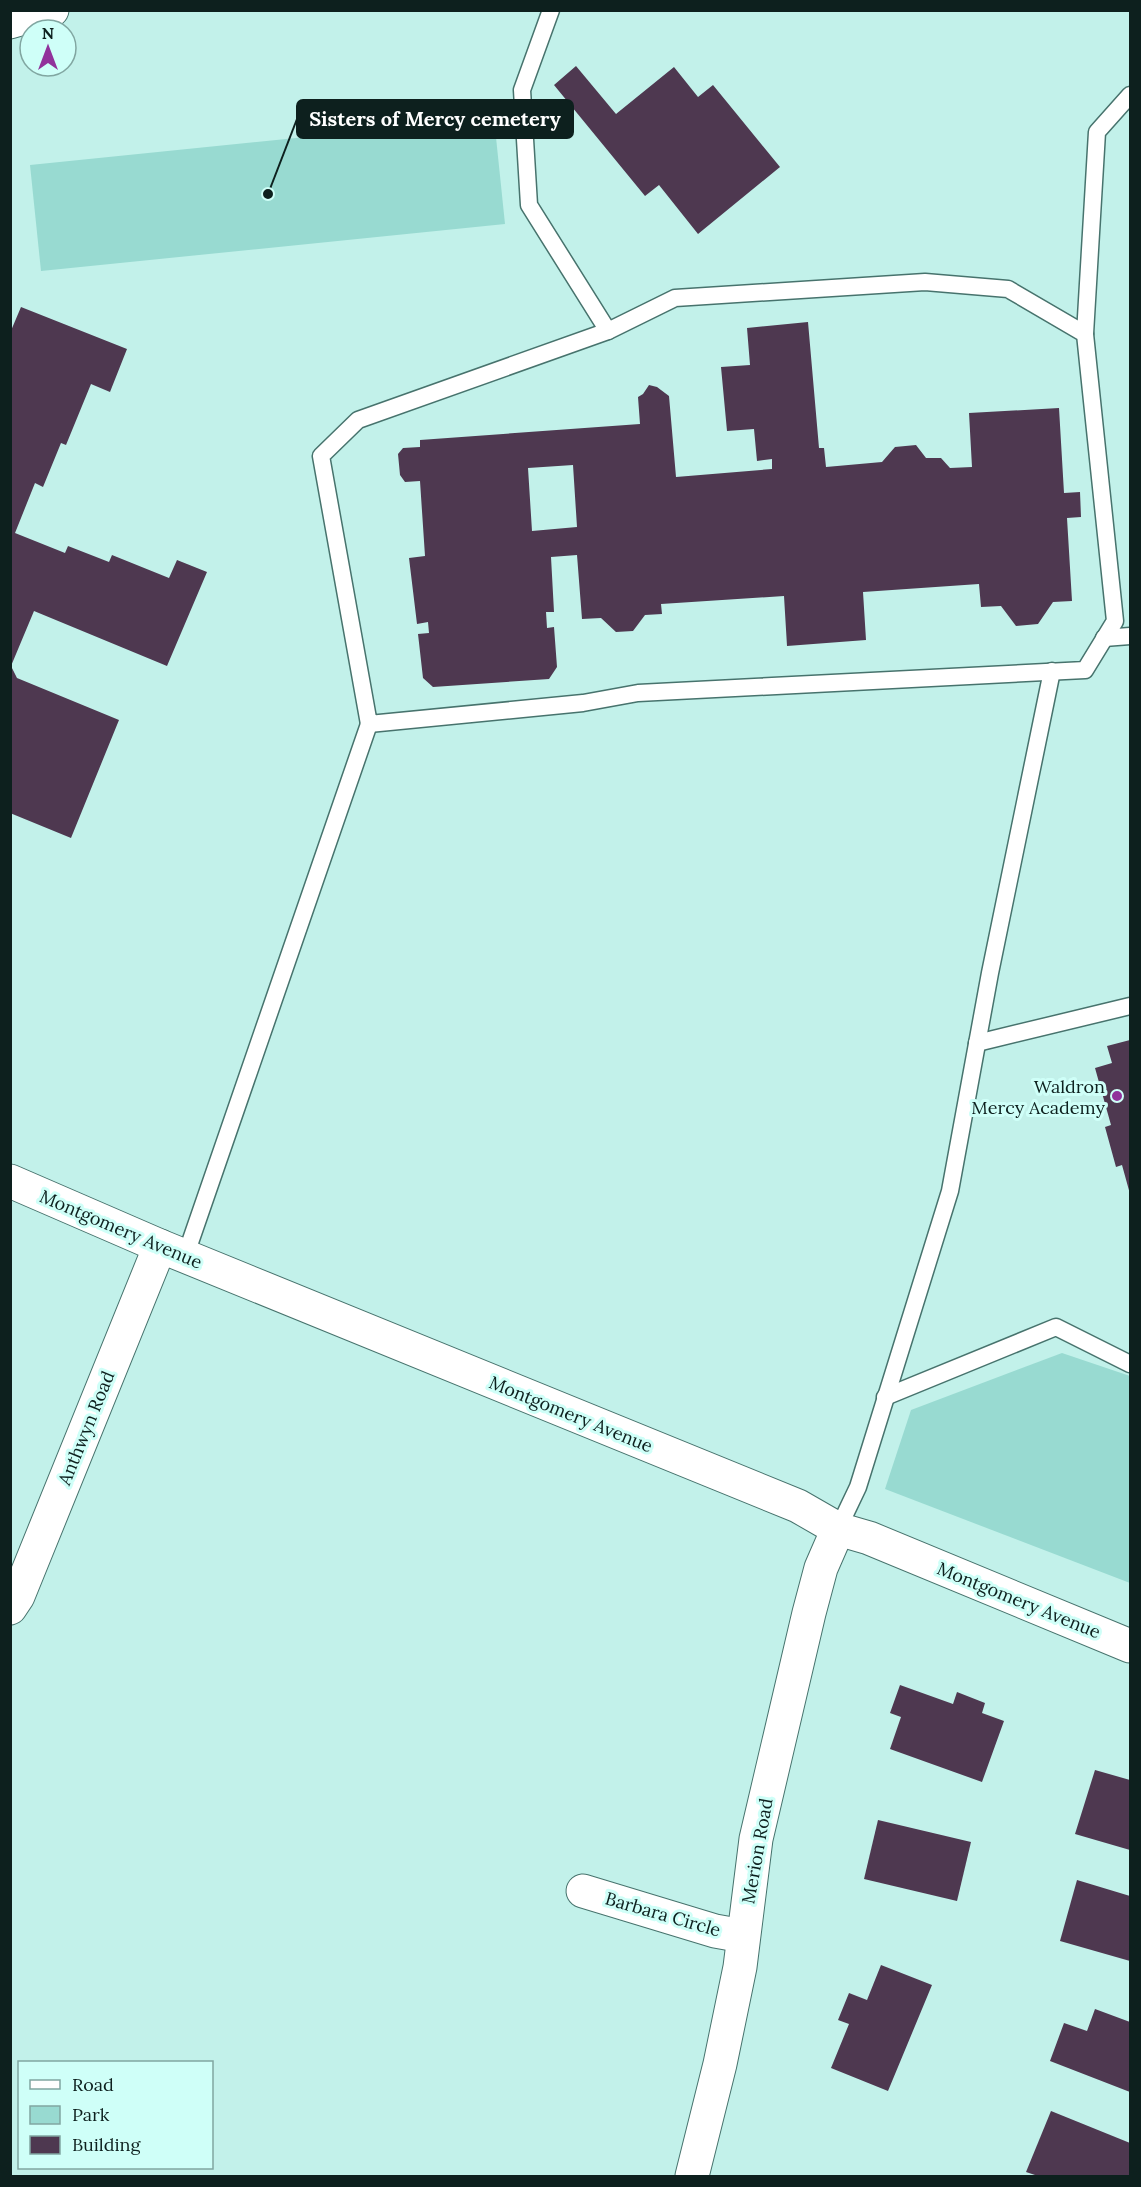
<svg xmlns="http://www.w3.org/2000/svg" width="1141" height="2187" font-family="Lora,serif">
  <style>
    .green { fill: #98dad1 }
    .building { fill: #4e3850; fill-rule: evenodd }
    .lines { fill: none; stroke-linecap: round; stroke-linejoin: round }
    .lane-casing { stroke: #47736d; stroke-width: 19 }
    .street-casing { stroke: #47736d; stroke-width: 35 }
    .secondary-casing { stroke: #47736d; stroke-width: 35 }
    .primary-casing { stroke: #47736d; stroke-width: 35 }
    .lane { stroke: #fff; stroke-width: 16 }
    .street { stroke: #fff; stroke-width: 33 }
    .secondary { stroke: #fff; stroke-width: 33 }
    .primary { stroke: #fff; stroke-width: 33 }
    .poi-dot { fill: #91329b; stroke: #cffff8; stroke-width: 2 }
    .labels { text-anchor: middle; dominant-baseline: central; stroke-width: 6; stroke-linejoin: round; paint-order: stroke }
    .poi-label { font-size: 18px; fill: #0d201e; stroke: #cffff8; text-anchor: end }
    .street-label { font-size: 18px; fill: #0d201e; stroke: #cffff8 }
    .leader { fill: none; stroke: #0d201e; stroke-width: 2 }
    .callout-dot { fill: #0d201e; stroke: #cffff8; stroke-width: 2 }
    .callout { fill: #0d201e; stroke: #0d201e; stroke-width: 2 }
    .callout-label { font-size: 20px; text-anchor: middle; font-weight: bold; fill: #fff }
  </style>
  <rect width="100%" height="100%" fill="#c2f1ea"/>
  <!-- green -->
  <g class="green">
    <polygon points="494,118 505,224 41,271 30,165"/>
    <polygon points="1062,1353 1130,1376 1130,1583 885,1489 911,1410"/>
  </g>
  <!-- building -->
  <g class="building">
    <polygon points="576,66 616,114 674,67 698,97 713,85 780,167 698,234 659,185 645,196 554,85"/>
    <polygon points="21,307 127,349 110,392 91,384 66,445 61,443 43,487 35,483 15,533 65,553 68,546 109,562 112,555 169,578 177,560 207,572 167,666 34,611 11,666 17,678 119,720 71,838 10,813 10,333"/>
    <path d="M 808,322 L 819,448 L 824,448 L 826,467 L 882,462 L 895,447 L 916,445 L 926,458 L 941,458 L 950,468 L 972,467 L 969,413 L 1059,408 L 1064,493 L 1080,492 L 1081,517 L 1067,518 L 1072,601 L 1053,602 L 1038,624 L 1016,626 L 1001,606 L 981,607 L 979,584 L 863,592 L 866,640 L 787,646 L 784,596 L 661,604 L 662,614 L 645,615 L 633,631 L 616,632 L 601,618 L 582,619 L 577,555 L 551,557 L 554,612 L 546,612 L 547,628 L 554,627 L 557,667 L 549,679 L 433,687 L 423,678 L 418,634 L 429,633 L 428,622 L 417,624 L 409,558 L 425,556 L 420,481 L 405,482 L 400,475 L 398,454 L 403,448 L 420,447 L 420,440 L 640,424 L 638,397 L 643,394 L 649,385 L 657,387 L 669,396 L 676,477 L 772,469 L 772,459 L 757,461 L 754,429 L 727,431 L 721,367 L 750,365 L 747,328 ZM 573,465 L 577,527 L 532,531 L 528,468 Z"/>
    <polygon points="1130,1040 1130,1194 1122,1165 1116,1167 1105,1127 1111,1125 1095,1068 1112,1063 1107,1046"/>
    <polygon points="900,1685 953,1704 957,1692 985,1703 982,1713 1004,1721 982,1782 890,1749 901,1717 890,1713"/>
    <polygon points="1095,1770 1130,1780 1130,1850 1075,1834"/>
    <polygon points="878,1820 971,1842 957,1901 864,1879"/>
    <polygon points="1077,1880 1130,1896 1130,1961 1060,1941"/>
    <polygon points="881,1965 932,1985 888,2091 831,2068 849,2024 838,2020 849,1993 867,2000"/>
    <polygon points="1095,2009 1130,2022 1130,2092 1050,2061 1064,2023 1087,2031"/>
    <polygon points="1051,2111 1130,2143 1130,2176 1038,2176 1026,2172"/>
  </g>
  <g class="lines">
    <!-- lane casing -->
    <g class="lane-casing">
      <g id="lane">
        <polyline points="551,10 522,90 529,205 608,331"/>
        <polygon points="925,282 1008,289 1085,334 1115,621 1085,670 638,693 583,703 369,724 321,456 358,420 608,331 675,298"/>
        <polyline points="1085,334 1097,132 1130,95"/>
        <polyline points="1104,638 1130,636"/>
        <polyline points="977,1043 1130,1006"/>
        <polyline points="185,1257 369,724"/>
        <polyline points="885,1397 1056,1327 1130,1364"/>
        <polyline points="838,1529 858,1487 950,1191 990,973 1052,671"/>
      </g>
    </g>
    <!-- street casing -->
    <g class="street-casing">
      <g id="street">
        <polyline points="10,1608 18,1596 160,1246"/>
        <polyline points="583,1891 715,1931 743,1936"/>
      </g>
    </g>
    <!-- secondary casing -->
    <g class="secondary-casing">
      <g id="secondary">
        <polyline points="10,22 52,10"/>
        <polyline points="692,2176 720,2064 740,1967 756,1839 809,1613 821,1568 838,1529"/>
      </g>
    </g>
    <!-- primary casing -->
    <g class="primary-casing">
      <polyline id="primary" points="10,1181 160,1246 798,1506 838,1529 869,1538 1130,1646"/>
    </g>
    <!-- lane -->
    <use href="#lane" class="lane"/>
    <!-- street -->
    <use href="#street" class="street"/>
    <!-- secondary -->
    <use href="#secondary" class="secondary"/>
    <!-- primary -->
    <use href="#primary" class="primary"/>
  </g>
  <!-- markers -->
  <circle class="poi-dot" cx="1117" cy="1096" r="6"/>
  <g class="labels">
    <!-- poi labels -->
    <g class="poi-label">
      <text x="1105" y="1086">Waldron<tspan x="1105" dy="21">Mercy Academy</tspan></text>
    </g>
    <!-- street labels -->
    <g class="street-label">
      <text transform="translate(121 1229) rotate(23)">Montgomery Avenue</text>
      <text transform="translate(571 1414) rotate(22)">Montgomery Avenue</text>
      <text transform="translate(86 1428) rotate(-68)">Anthwyn Road</text>
      <text transform="translate(1019 1600) rotate(22)">Montgomery Avenue</text>
      <text transform="translate(757 1851) rotate(-80)">Merion Road</text>
      <text transform="translate(663 1914) rotate(16)">Barbara Circle</text>
    </g>
  </g>
  <!-- callouts -->
  <path class="leader" d="M268 194L297 119"/>
  <circle class="callout-dot" cx="268" cy="194" r="6"/>
  <rect class="callout" x="297" y="100" width="276" height="38" rx="6"/>
  <g class="callout-label">
    <text x="435" y="126">Sisters of Mercy cemetery</text>
  </g>
  <!-- border -->
  <rect width="1141" height="2187" fill="none" stroke="#0d201e" stroke-width="24"/>
  <!-- legend -->
  <rect x="18" y="2061" width="195" height="108" fill="#cffff8" stroke="#81a6a1" stroke-width="1.5"/>
  <rect x="30" y="2080" width="30" height="9" fill="#ffffff" stroke="#81a6a1" stroke-width="1.5"/>
  <text x="72" y="2091" font-size="18" fill="#0d201e">Road</text>
  <rect x="30" y="2106" width="30" height="18" fill="#98dad1" stroke="#81a6a1" stroke-width="1.5"/>
  <text x="72" y="2121" font-size="18" fill="#0d201e">Park</text>
  <rect x="30" y="2136" width="30" height="18" fill="#4e3850" stroke="#81a6a1" stroke-width="1.5"/>
  <text x="72" y="2151" font-size="18" fill="#0d201e">Building</text>
  <!-- north arrow -->
  <g transform="translate(48 48)"><circle r="28" fill="#cffff8" stroke="#81a6a1" stroke-width="1.5"/>
  <path d="M0-4.5L10 22L0 15L-10 22Z" fill="#91329b"/>
  <text y="-9" font-size="16" font-weight="bold" text-anchor="middle" fill="#0d201e">N</text>
  </g>
</svg>
